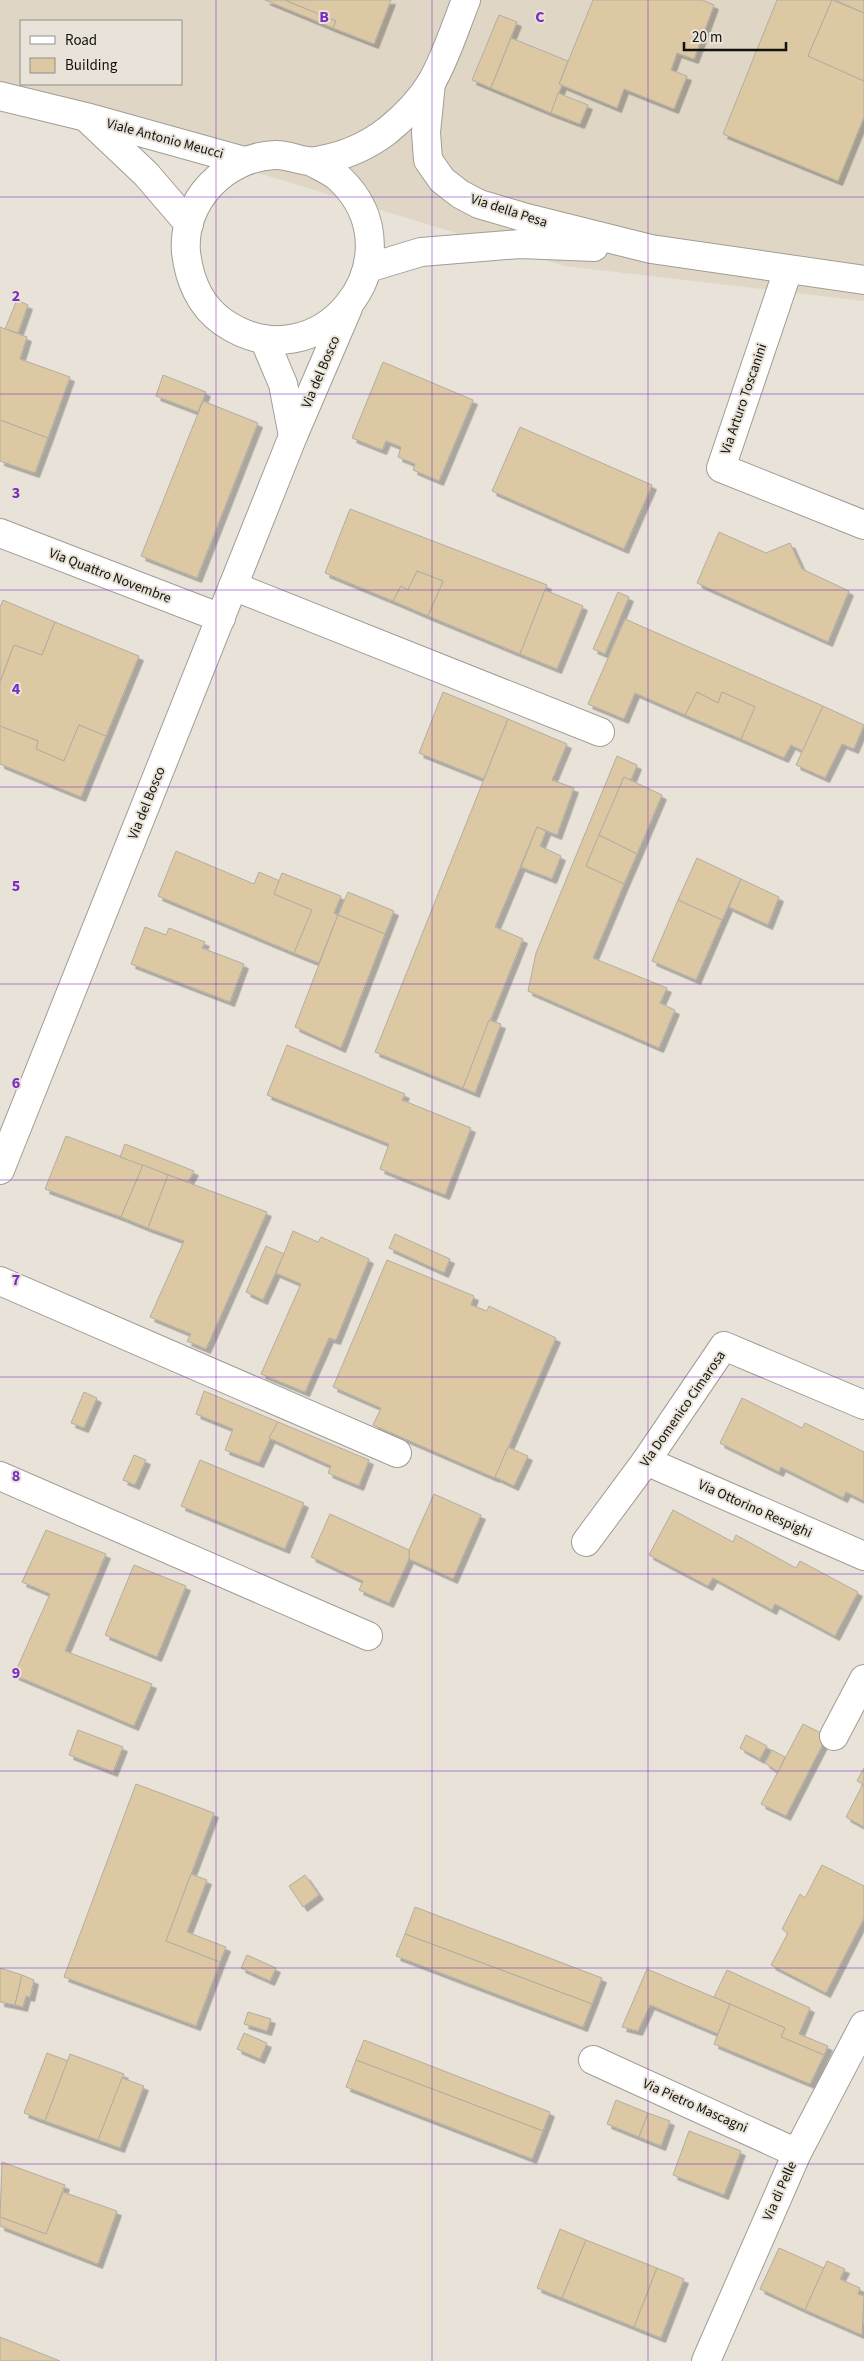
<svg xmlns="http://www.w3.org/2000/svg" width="864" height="2361" font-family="'Source Sans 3',sans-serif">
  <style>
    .built { fill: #dfd6c5; fill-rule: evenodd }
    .building { fill: #dcc8a3; stroke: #b2ada3; filter: url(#shadow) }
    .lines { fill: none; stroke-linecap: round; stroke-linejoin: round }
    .minor-casing { stroke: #a29d94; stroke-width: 30 }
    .minor { stroke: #fff; stroke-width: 28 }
    .grid { fill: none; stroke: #7b2cbf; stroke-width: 1; stroke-opacity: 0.55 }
    .labels { text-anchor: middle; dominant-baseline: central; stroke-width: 4; stroke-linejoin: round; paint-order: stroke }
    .street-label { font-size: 14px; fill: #13120e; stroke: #e8e2d8 }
    .grid-label { font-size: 16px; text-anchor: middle; font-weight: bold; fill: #7b2cbf; stroke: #e8e2d8; stroke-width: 4; stroke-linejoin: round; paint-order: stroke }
  </style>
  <defs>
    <filter id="shadow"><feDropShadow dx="4.5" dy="4.5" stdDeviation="0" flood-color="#0004"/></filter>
  </defs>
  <rect width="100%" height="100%" fill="#e8e2d8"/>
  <!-- built -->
  <path class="built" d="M 0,0 L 864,0 L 864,301 L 565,266 L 0,95 ZM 21,21 L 181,21 L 181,84 L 21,84 Z"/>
  <!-- building -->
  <g class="building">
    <polygon points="265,0 285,0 336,21 333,28"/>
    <polygon points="285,0 391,0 374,44 333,28 336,21"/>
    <polygon points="593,0 702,0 714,5 694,59 677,53 671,70 687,76 674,109 624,89 617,108 559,84"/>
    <polygon points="777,0 832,0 808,56 864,81 864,117 838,181 723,134"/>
    <polygon points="832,0 864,13 864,81 808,56"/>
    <polygon points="835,0 864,0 864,13"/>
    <polygon points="499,15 517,22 491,88 472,80"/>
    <polygon points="511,38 568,61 559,84 562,85 551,113 491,88"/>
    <polygon points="558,93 588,105 580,124 551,113"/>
    <polygon points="17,300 28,305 18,333 5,329"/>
    <polygon points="0,327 27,337 20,359 70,377 48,438 0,420"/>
    <polygon points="383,362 473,400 439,481 413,470 415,464 398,457 401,447 386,441 382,450 352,438"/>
    <polygon points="163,375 206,392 198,412 156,396"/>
    <polygon points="203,401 258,423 197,578 141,556"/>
    <polygon points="0,420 48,438 35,473 0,461"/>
    <polygon points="520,427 652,485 624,549 492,491"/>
    <polygon points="350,509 547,585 520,654 428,616 443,581 417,571 408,590 401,586 393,601 325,573"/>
    <polygon points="719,532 766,553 790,543 802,569 849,591 828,642 697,583"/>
    <polygon points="417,571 443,581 428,616 393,601 401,586 408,590"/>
    <polygon points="545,590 583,606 557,669 520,654"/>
    <polygon points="618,592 629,597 605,654 593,649"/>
    <polygon points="3,600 55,622 42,655 14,645 0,682 0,607"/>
    <polygon points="625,619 823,706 803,751 791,745 784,758 741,739 755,707 722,692 718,703 697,692 685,715 635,693 624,719 588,704"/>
    <polygon points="55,622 139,656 106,736 79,725 64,761 36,749 38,741 0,726 0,682 14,645 42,655"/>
    <polygon points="443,692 508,719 484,779 419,753"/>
    <polygon points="697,692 718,703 722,692 755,707 741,739 685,715"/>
    <polygon points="823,706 864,725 854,749 842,744 825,778 796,765"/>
    <polygon points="508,719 567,744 552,780 574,788 557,835 537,827 495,927 523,939 463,1088 375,1052"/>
    <polygon points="79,725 106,736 81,797 0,764 0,726 38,741 36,749 64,761"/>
    <polygon points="617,756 637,765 631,780 624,777 586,866 624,884 593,958 667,988 660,1003 675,1010 659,1048 528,991 536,953"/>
    <polygon points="624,777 662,795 637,854 599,835"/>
    <polygon points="537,827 546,831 540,846 561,856 552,879 521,867"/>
    <polygon points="599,835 637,854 624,884 586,866"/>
    <polygon points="176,851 254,884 259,872 280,881 274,894 312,910 294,953 158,896"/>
    <polygon points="697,858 741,879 722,920 678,900"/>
    <polygon points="282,873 341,896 334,913 338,915 319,963 294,953 312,910 274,894"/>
    <polygon points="741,879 779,897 768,925 729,907"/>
    <polygon points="348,892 394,911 385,934 338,915"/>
    <polygon points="678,900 722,920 696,980 652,961"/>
    <polygon points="338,915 385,934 341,1048 295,1027"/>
    <polygon points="145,927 166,935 169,928 205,942 202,948 244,964 230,1002 131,964"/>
    <polygon points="489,1020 501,1024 475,1093 463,1088"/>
    <polygon points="287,1045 405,1094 402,1100 471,1128 445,1195 380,1169 389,1144 267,1095"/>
    <polygon points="66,1136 143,1165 121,1217 45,1189"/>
    <polygon points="125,1144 194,1171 188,1182 120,1157"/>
    <polygon points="143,1165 168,1175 148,1228 121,1217"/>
    <polygon points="168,1175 267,1212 206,1349 187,1341 191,1334 150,1317 184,1241 148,1228"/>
    <polygon points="293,1231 318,1242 321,1237 369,1259 336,1340 329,1338 305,1392 261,1374 301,1284 276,1273"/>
    <polygon points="395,1234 450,1259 444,1273 389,1248"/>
    <polygon points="266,1246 284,1254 263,1300 246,1292"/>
    <polygon points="387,1260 474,1296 471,1305 487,1311 489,1306 556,1338 495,1478 373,1425 381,1408 333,1387"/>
    <polygon points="204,1391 278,1422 259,1463 225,1450 233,1429 196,1414"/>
    <polygon points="84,1392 97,1398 84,1428 71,1423"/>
    <polygon points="742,1398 802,1428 805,1423 864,1452 864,1501 846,1492 843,1498 781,1467 779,1472 720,1443"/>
    <polygon points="278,1422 369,1460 359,1486 328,1473 331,1466 269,1438"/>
    <polygon points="508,1447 528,1456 514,1486 495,1477"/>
    <polygon points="134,1455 146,1460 135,1485 123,1480"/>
    <polygon points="200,1460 304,1503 285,1549 181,1506"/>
    <polygon points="434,1494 481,1515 453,1579 409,1559 409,1550"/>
    <polygon points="673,1510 733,1542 736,1535 796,1568 800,1561 858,1592 835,1636 775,1604 772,1610 713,1578 708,1586 649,1555"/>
    <polygon points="330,1514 409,1550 409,1559 389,1603 359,1590 363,1581 311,1557"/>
    <polygon points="46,1530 106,1554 65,1651 152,1684 134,1726 14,1675 50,1594 22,1582"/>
    <polygon points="134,1565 186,1586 157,1657 105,1635"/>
    <polygon points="803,1724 827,1736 786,1816 761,1804"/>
    <polygon points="78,1730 123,1747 113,1772 69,1755"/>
    <polygon points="746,1735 767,1746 760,1759 740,1748"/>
    <polygon points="772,1750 785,1757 778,1772 765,1763"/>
    <polygon points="864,1768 864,1827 846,1817 863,1784 857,1781"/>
    <polygon points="136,1784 214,1813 166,1941 220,1962 196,2026 64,1977"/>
    <polygon points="822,1865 864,1886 864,1918 826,1993 771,1965 788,1933 782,1929 800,1894 805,1898"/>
    <polygon points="191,1874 207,1880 187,1932 226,1947 220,1962 166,1941"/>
    <polygon points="305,1875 319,1895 303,1907 289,1886"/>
    <polygon points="415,1907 602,1978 592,2004 405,1934"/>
    <polygon points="405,1934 592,2004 583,2027 396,1956"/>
    <polygon points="247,1955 276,1968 270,1981 241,1968"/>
    <polygon points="0,1968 22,1975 15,2005 0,2002"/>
    <polygon points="647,1969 730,2004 718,2034 650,2005 638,2031 622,2027"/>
    <polygon points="727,1970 810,2008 799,2034 828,2046 824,2055 781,2037 785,2028 714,1997"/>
    <polygon points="22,1975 34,1980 30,1997 26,1996 23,2007 15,2005"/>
    <polygon points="730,2004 785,2028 781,2037 824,2055 810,2084 714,2044"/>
    <polygon points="248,2012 271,2019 267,2031 244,2024"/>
    <polygon points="244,2033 267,2043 260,2059 237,2049"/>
    <polygon points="364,2040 550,2112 543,2131 356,2060"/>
    <polygon points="47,2053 68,2061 45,2121 24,2113"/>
    <polygon points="70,2054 124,2074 98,2140 45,2121"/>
    <polygon points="356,2060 543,2131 532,2159 346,2087"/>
    <polygon points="122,2078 144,2086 120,2148 98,2140"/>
    <polygon points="616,2100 648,2113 639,2137 607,2124"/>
    <polygon points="648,2113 670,2121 661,2146 639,2137"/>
    <polygon points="689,2131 741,2151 724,2195 673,2175"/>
    <polygon points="2,2162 65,2185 46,2234 0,2217"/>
    <polygon points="63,2192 117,2211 98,2264 0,2226 0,2217 46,2234"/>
    <polygon points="560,2229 586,2240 562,2298 537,2288"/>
    <polygon points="586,2240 657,2268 634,2327 562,2298"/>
    <polygon points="779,2248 824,2268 805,2310 760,2289"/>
    <polygon points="827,2261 845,2269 840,2279 860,2288 858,2294 864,2296 862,2335 805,2310"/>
    <polygon points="657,2268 684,2279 661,2338 634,2327"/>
    <polygon points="0,2337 60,2361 0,2361"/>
  </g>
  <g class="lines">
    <!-- minor casing -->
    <g class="minor-casing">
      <g id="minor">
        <polyline points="431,83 426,132 428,160 442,180 460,194 479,204 523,217 651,249 864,280"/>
        <polyline points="0,96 86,117 244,161"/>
        <polyline points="89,120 146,174 189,224"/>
        <path d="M 312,162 C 321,167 333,172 340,179 C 422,258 319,388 223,322 C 200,306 189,279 186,252 C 182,201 225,157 275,155 C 289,154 302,163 316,161 C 342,157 366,147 387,131 C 403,118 420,101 431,83 C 445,60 456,25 466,0"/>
        <polyline points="368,268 421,252 520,244 594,247"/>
        <polyline points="788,270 721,468 864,525"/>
        <polyline points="264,339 283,384 293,436"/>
        <polyline points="0,533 221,618"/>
        <polyline points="233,586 600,732"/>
        <polyline points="0,1170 293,436 348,308"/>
        <polyline points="0,1281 397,1453"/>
        <polyline points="646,1461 864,1556"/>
        <polyline points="0,1476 368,1636"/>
        <polyline points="586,1542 646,1461 724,1346 864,1405"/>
        <polyline points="834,1736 864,1679"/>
        <polyline points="593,2060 797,2153"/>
        <polyline points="706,2361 797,2153 864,2025"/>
      </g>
    </g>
    <!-- minor -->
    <use href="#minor" class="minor"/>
  </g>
  <!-- grid -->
  <path class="grid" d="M 216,0 L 216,2361M 432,0 L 432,2361M 648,0 L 648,2361M 0,197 L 864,197M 0,394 L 864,394M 0,590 L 864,590M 0,787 L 864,787M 0,984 L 864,984M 0,1180 L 864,1180M 0,1377 L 864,1377M 0,1574 L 864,1574M 0,1771 L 864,1771M 0,1968 L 864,1968M 0,2164 L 864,2164"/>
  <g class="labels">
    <!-- street labels -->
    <g class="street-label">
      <text transform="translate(165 139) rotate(15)">Viale Antonio Meucci</text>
      <text transform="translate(509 211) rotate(18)">Via della Pesa</text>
      <text transform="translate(321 372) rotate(-67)">Via del Bosco</text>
      <text transform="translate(744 399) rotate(-71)">Via Arturo Toscanini</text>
      <text transform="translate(110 576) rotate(21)">Via Quattro Novembre</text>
      <text transform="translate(147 803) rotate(-68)">Via del Bosco</text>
      <text transform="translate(683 1409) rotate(-55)">Via Domenico Cimarosa</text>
      <text transform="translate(755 1509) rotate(24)">Via Ottorino Respighi</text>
      <text transform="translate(695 2106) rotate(24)">Via Pietro Mascagni</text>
      <text transform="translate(780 2191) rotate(-66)">Via di Pelle</text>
    </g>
  </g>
  <g class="grid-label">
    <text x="324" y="22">B</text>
    <text x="540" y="22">C</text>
    <text x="16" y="301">2</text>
    <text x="16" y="498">3</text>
    <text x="16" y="694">4</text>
    <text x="16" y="891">5</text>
    <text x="16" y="1088">6</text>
    <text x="16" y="1285">7</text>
    <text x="16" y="1481">8</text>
    <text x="16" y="1678">9</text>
  </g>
  <!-- legend -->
  <rect x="20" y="20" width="162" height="65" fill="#e8e2d8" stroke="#938f87"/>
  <rect x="30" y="36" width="25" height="8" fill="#ffffff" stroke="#938f87"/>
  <text x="65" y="45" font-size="15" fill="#13120e">Road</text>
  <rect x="30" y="58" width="25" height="15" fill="#dcc8a3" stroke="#938f87"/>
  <text x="65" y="70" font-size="15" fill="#13120e">Building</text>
  <!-- scale -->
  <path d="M684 42v8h102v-8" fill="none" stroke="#13120e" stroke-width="2.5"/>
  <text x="692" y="42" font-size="15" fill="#13120e" stroke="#e8e2d8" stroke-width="4" paint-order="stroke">20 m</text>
</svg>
